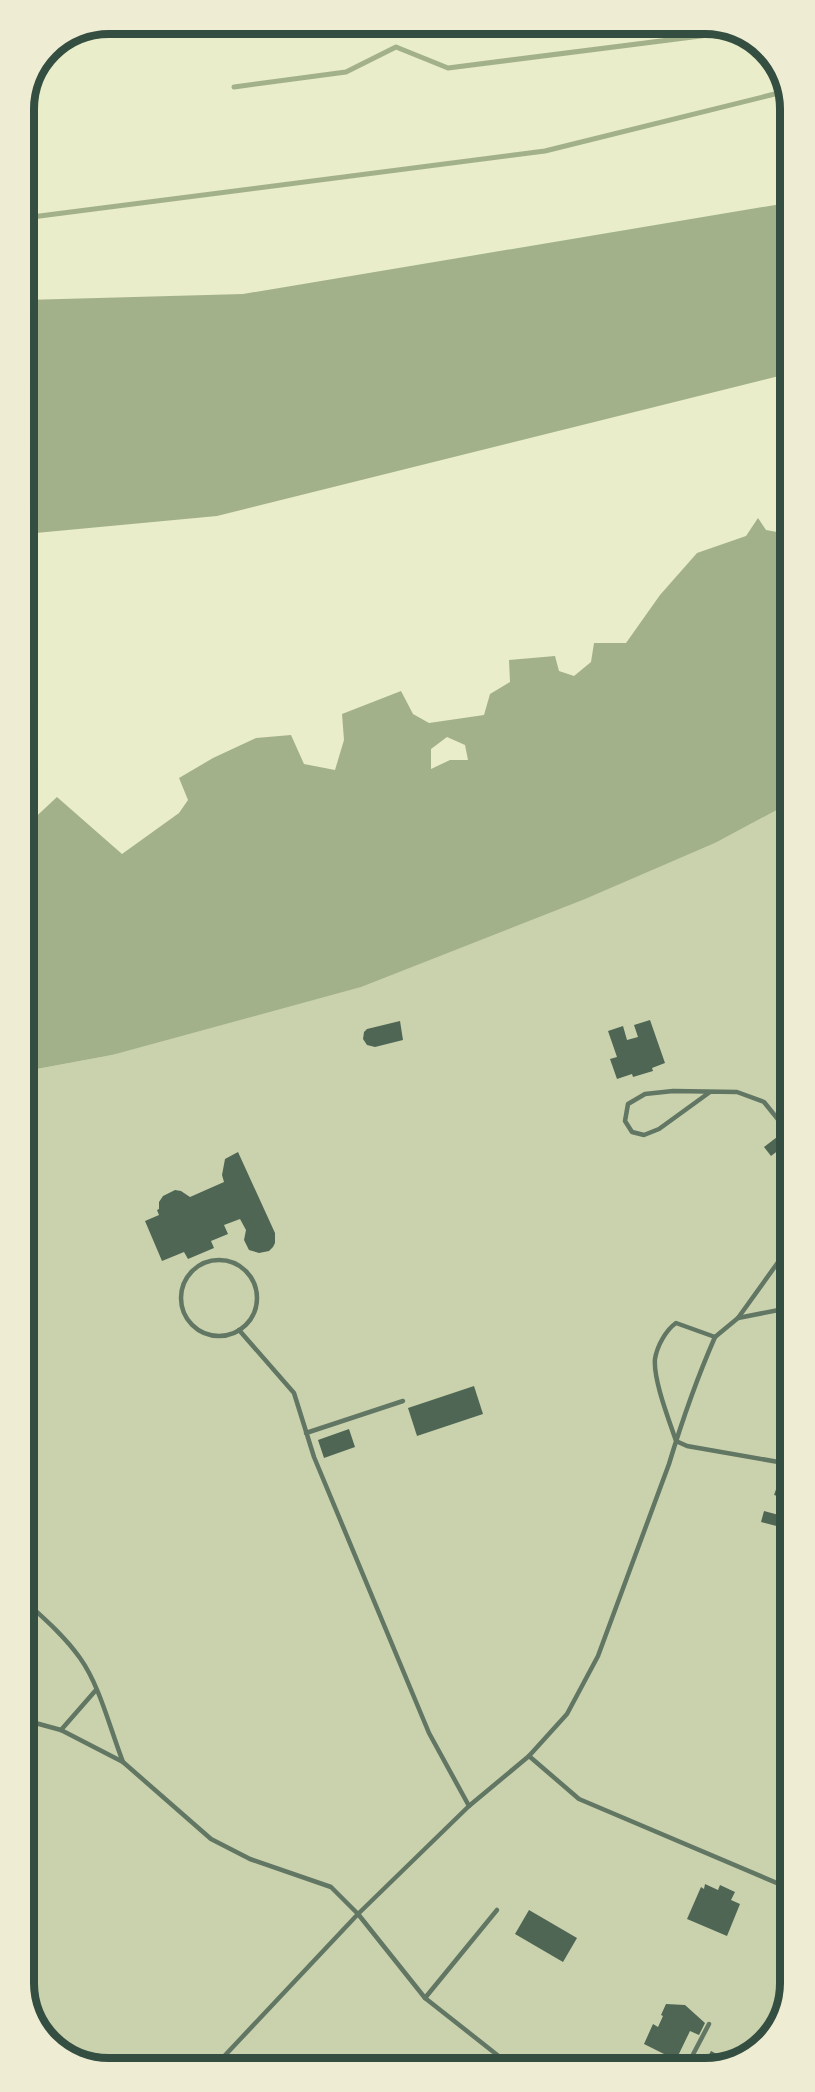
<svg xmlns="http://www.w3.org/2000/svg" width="815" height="2092" font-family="Roboto,sans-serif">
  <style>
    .green { fill: #cad2ad }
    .water { fill: #a3b18a; fill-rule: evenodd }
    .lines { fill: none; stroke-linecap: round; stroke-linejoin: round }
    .stream { stroke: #a3b18a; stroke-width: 5 }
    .building { fill: #4f6655 }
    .service { stroke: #617663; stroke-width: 4.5 }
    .rim { fill: none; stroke: #344e41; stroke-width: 8 }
  </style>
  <rect width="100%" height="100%" fill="#e9edc9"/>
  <!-- green -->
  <polygon class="green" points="788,804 791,1983 774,2034 733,2064 103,2068 57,2050 28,2010 26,1071 112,1055 717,842"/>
  <!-- water -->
  <g class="water">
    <polygon points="787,203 787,374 217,516 25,534 25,300 243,294"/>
    <path d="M 758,518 L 766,530 L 788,534 L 788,804 L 717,842 L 585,899 L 361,987 L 112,1055 L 26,1071 L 26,826 L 57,797 L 122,854 L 179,813 L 188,800 L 179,778 L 213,758 L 256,738 L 291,735 L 304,764 L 335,770 L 344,740 L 342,714 L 401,691 L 413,714 L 429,723 L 484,715 L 490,694 L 510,682 L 509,660 L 555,656 L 559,671 L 574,676 L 591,662 L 594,643 L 626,643 L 660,595 L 697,553 L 746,536 ZM 447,737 L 465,745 L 468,760 L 450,760 L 431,769 L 431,749 Z"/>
  </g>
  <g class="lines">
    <!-- stream -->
    <g class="stream">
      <polyline points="234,87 346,72 396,47 448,68 732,32"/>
      <polyline points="24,218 545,151 787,91"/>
    </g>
  </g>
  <!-- building -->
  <g class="building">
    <polygon points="650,1020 665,1063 652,1068 653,1071 633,1077 632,1074 617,1079 610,1059 617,1057 608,1031 623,1026 627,1040 638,1037 634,1025"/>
    <polygon points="400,1021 403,1040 375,1047 367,1045 363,1039 364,1032 367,1029"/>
    <polygon points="781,1134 788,1143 771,1156 764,1147"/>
    <polygon points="238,1152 275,1233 275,1243 273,1247 269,1251 259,1253 249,1250 244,1240 246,1230 240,1219 224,1225 228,1234 211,1241 214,1248 188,1259 184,1252 162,1261 145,1221 159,1215 157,1210 159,1209 159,1202 163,1196 175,1190 181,1191 190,1197 224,1182 222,1175 225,1159"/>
    <polygon points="474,1386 483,1414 417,1436 408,1408"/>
    <polygon points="349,1429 355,1447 324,1458 318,1440"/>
    <polygon points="780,1478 790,1481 790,1500 774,1495"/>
    <polygon points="764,1511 790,1518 788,1529 761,1522"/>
    <polygon points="705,1884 718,1890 720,1885 735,1892 731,1900 740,1904 727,1936 687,1919 701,1887 704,1889"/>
    <polygon points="529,1910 577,1938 563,1962 515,1934"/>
    <polygon points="666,2004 685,2005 705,2023 699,2035 690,2031 676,2060 644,2044 653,2024 658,2027 663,2016 661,2015"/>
    <polygon points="711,2051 734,2063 704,2064"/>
  </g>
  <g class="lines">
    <!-- service -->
    <g class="service">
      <polyline points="710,1092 659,1129 644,1135 632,1132 625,1121 628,1104 645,1094 673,1091 737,1092 764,1102 789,1133"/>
      <circle cx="219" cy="1298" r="38"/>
      <polyline points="738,1318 789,1308"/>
      <polyline points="239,1330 294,1393 314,1457 429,1733 469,1806"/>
      <polyline points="715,1337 738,1318 789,1247"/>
      <polyline points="306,1433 403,1401"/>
      <path d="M 28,1604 C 47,1621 65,1637 80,1658 C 100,1686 110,1729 123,1762"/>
      <polyline points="28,1721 61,1730 123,1762 211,1839 250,1859 331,1887 358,1914 214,2067"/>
      <polyline points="61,1730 96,1690"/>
      <polyline points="529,1756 579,1799 791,1889"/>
      <polyline points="425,1998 497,1910"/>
      <polyline points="688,2064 709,2024"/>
      <path d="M 510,2065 L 425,1998 L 358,1914 L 469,1806 L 529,1756 L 567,1714 L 598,1656 L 669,1464 C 682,1421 697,1378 715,1337 L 676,1323 C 666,1330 657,1346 655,1359 C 653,1379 669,1420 676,1441 L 687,1446 L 790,1464"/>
    </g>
  </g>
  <!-- crop -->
  <path d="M0 0H815V2092H0ZM109 34H705A75 75 0 0 1 780 109V1983A75 75 0 0 1 705 2058H109A75 75 0 0 1 34 1983V109A75 75 0 0 1 109 34Z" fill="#eeecd3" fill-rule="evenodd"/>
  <path class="rim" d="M109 34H705A75 75 0 0 1 780 109V1983A75 75 0 0 1 705 2058H109A75 75 0 0 1 34 1983V109A75 75 0 0 1 109 34Z"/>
</svg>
